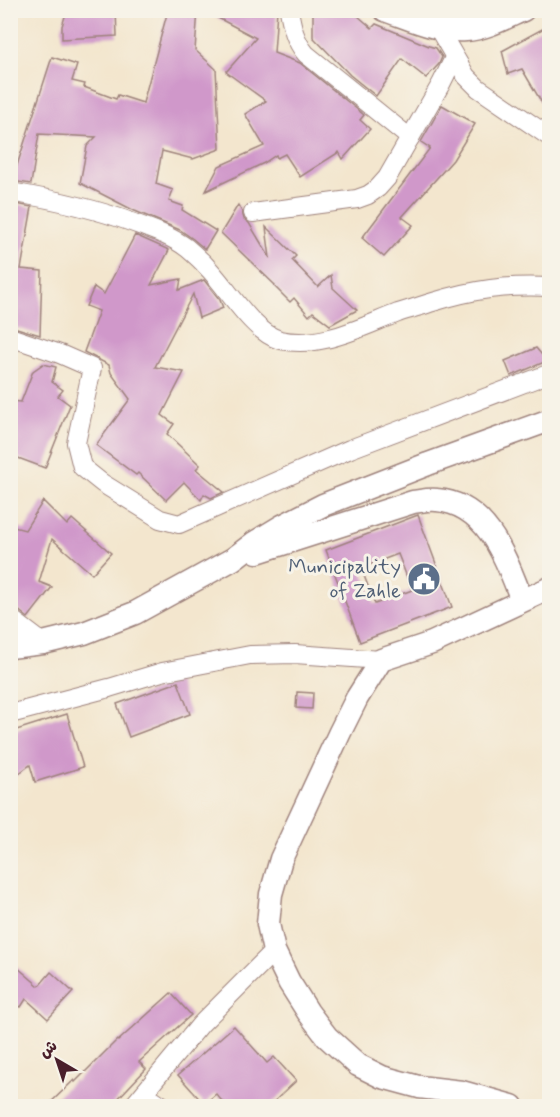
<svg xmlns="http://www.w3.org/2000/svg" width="560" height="1117" font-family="Mynerve,'Playpen Sans Arabic',sans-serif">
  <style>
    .building { fill: #d098ca; fill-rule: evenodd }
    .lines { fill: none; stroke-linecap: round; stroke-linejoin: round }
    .minor-casing { stroke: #9e827c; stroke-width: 20 }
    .tertiary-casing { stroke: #9e827c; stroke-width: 25 }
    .minor { stroke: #fff; stroke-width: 18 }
    .tertiary { stroke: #fff; stroke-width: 22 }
    .labels { text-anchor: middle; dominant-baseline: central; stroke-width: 6; stroke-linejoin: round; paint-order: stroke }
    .service-label { font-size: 21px; fill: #4e5e75; stroke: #f7f3e8; text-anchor: end }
  </style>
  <rect width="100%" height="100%" fill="#f7f3e8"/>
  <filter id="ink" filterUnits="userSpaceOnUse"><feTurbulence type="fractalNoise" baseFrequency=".0167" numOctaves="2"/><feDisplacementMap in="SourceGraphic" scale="12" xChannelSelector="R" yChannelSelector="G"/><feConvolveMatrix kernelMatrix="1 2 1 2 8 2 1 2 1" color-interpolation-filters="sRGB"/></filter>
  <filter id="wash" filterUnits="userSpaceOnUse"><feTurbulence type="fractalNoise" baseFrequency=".008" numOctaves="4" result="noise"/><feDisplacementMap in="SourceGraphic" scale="24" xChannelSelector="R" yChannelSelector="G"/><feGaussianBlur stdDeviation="1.35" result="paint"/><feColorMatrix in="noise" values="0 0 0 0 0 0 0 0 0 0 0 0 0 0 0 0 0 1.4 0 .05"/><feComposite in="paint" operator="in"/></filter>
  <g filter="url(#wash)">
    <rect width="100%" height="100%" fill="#f3e6ce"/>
    <g id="blocks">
      <!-- building -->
      <g class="building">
        <polygon points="67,10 116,10 117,36 62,39 62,26"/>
        <polygon points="168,10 198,10 195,50 216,69 220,149 193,159 162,151 156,184 173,190 169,201 183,206 182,210 216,231 205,249 193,239 180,230 135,211 80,183 87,146 96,137 39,134 31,184 12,181 52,57 77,65 72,81 85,84 84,87 116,99 118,95 143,103"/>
        <polygon points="203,10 277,10 274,53 300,63 364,115 360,120 370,129 343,159 339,152 300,177 285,154 277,158 276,155 264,163 206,191 219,166 264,146 245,114 266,101 226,72 256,38"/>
        <polygon points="313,10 351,10 372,28 376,24 429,46 436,48 442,57 439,64 426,78 402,59 376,96 350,75 313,37"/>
        <polygon points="544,28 549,45 549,115 522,69 508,74 502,51"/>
        <polygon points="442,105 475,124 453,160 402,217 413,225 384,257 362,238 430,148 421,142"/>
        <polygon points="16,204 32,207 21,269 42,271 40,335 10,326 10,212 16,213"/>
        <polygon points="238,205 242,212 244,219 249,223 270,258 266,227 296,256 292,260 318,287 331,275 333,288 357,310 330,325 313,312 309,316 294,298 290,302 274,286 275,285 221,233"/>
        <polygon points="135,235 169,250 151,285 181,279 179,290 204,280 220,300 223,308 199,318 193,294 155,367 184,372 162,415 174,424 167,434 200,465 196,469 224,492 211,498 204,494 201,500 184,482 166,500 138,473 136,475 96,445 130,399 111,373 109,365 84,352 99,311 86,306 94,287 104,294"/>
        <polygon points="536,348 547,361 511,376 505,361"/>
        <polygon points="43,364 56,367 52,382 63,390 58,396 70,405 45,468 10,455 10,401 21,402 33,371"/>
        <polygon points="43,501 67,525 72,519 111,553 92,574 52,539 39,582 52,587 28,618 17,609 10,607 10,526 25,530"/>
        <path d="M 418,515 L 452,607 L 360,642 L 326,550 ZM 398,554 L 412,590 L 375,604 L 361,568 Z"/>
        <polygon points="178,682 190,714 129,737 117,704"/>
        <polygon points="297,692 313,693 312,709 296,708"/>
        <polygon points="67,714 83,767 35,782 30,765 10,780 10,732"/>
        <polygon points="10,961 39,986 51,972 73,992 48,1019 26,999 21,1007 10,1002"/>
        <polygon points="171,993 191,1015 139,1062 146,1069 110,1107 46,1107 74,1080 75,1082 117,1040 118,1041"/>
        <polygon points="234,1026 267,1063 274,1057 296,1081 268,1107 227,1107 216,1094 204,1104 178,1075"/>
      </g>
    </g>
  </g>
  <g filter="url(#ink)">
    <use href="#blocks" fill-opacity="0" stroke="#9e827c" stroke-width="1.5"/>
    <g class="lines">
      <!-- minor casing -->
      <g class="minor-casing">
        <g id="minor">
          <path d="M 289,10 C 292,27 295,41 306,54 L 410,138"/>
          <polyline points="438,28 466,76 478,88 547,135"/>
          <path d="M 10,192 C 52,199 94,208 134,223 C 153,230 171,236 187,248 C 194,254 201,260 207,267 C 227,287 253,333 280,340 C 321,349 361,327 398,313 C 410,309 421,306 433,302 C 475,289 506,285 550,287"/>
          <polyline points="253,213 357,199 368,195 378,188 387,178 441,84 454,58"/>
          <polyline points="10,337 60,354 92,368 76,443 82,467 102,483 160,519 179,524 350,449 548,374 550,376"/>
          <polyline points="10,618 43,643"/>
          <polyline points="10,714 109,688 162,672 250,655 295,654 381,660"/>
          <polyline points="144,1093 163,1106"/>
          <polyline points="133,1106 201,1024 274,951"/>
        </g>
      </g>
      <!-- tertiary casing -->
      <g class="tertiary-casing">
        <g id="tertiary">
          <path d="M 385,10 C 411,19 438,32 466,30 C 485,29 505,18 523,10"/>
          <path d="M 257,552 L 413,502 C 421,501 429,499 437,500 C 488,504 506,560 522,600"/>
          <polyline points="10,647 43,643 84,633 135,613 233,559 254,543 282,526 323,505 428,464 550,420"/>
          <polyline points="512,1106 462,1092 419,1087 382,1077 358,1065 327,1037 308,1012 289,982 274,951 268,924 271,894 281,859 340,732 357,698 381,660 432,643 550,588"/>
        </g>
      </g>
      <!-- minor -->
      <use href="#minor" class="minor"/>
      <!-- tertiary -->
      <use href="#tertiary" class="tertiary"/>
    </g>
  </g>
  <!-- icons -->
  <defs>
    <g id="civic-disc" transform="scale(1.725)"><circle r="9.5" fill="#5c6f8a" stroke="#f7f3e8"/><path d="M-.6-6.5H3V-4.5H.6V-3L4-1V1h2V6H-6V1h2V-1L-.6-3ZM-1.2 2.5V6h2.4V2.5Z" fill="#fff"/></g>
  </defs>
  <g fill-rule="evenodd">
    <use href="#civic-disc" x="424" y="579"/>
  </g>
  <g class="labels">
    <!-- service labels -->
    <g class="service-label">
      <text x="401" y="567">Municipality<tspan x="401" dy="24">of Zahle</tspan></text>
    </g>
  </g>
  <!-- margin -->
  <rect width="560" height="1117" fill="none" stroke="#f7f3e8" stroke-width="36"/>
  <!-- north arrow -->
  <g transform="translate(57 1060) rotate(321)" stroke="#f7f3e8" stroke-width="4.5" paint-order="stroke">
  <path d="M0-4.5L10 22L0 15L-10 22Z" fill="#4a1f2b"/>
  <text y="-9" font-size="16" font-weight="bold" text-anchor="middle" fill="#4a1f2b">ش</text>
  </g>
</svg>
